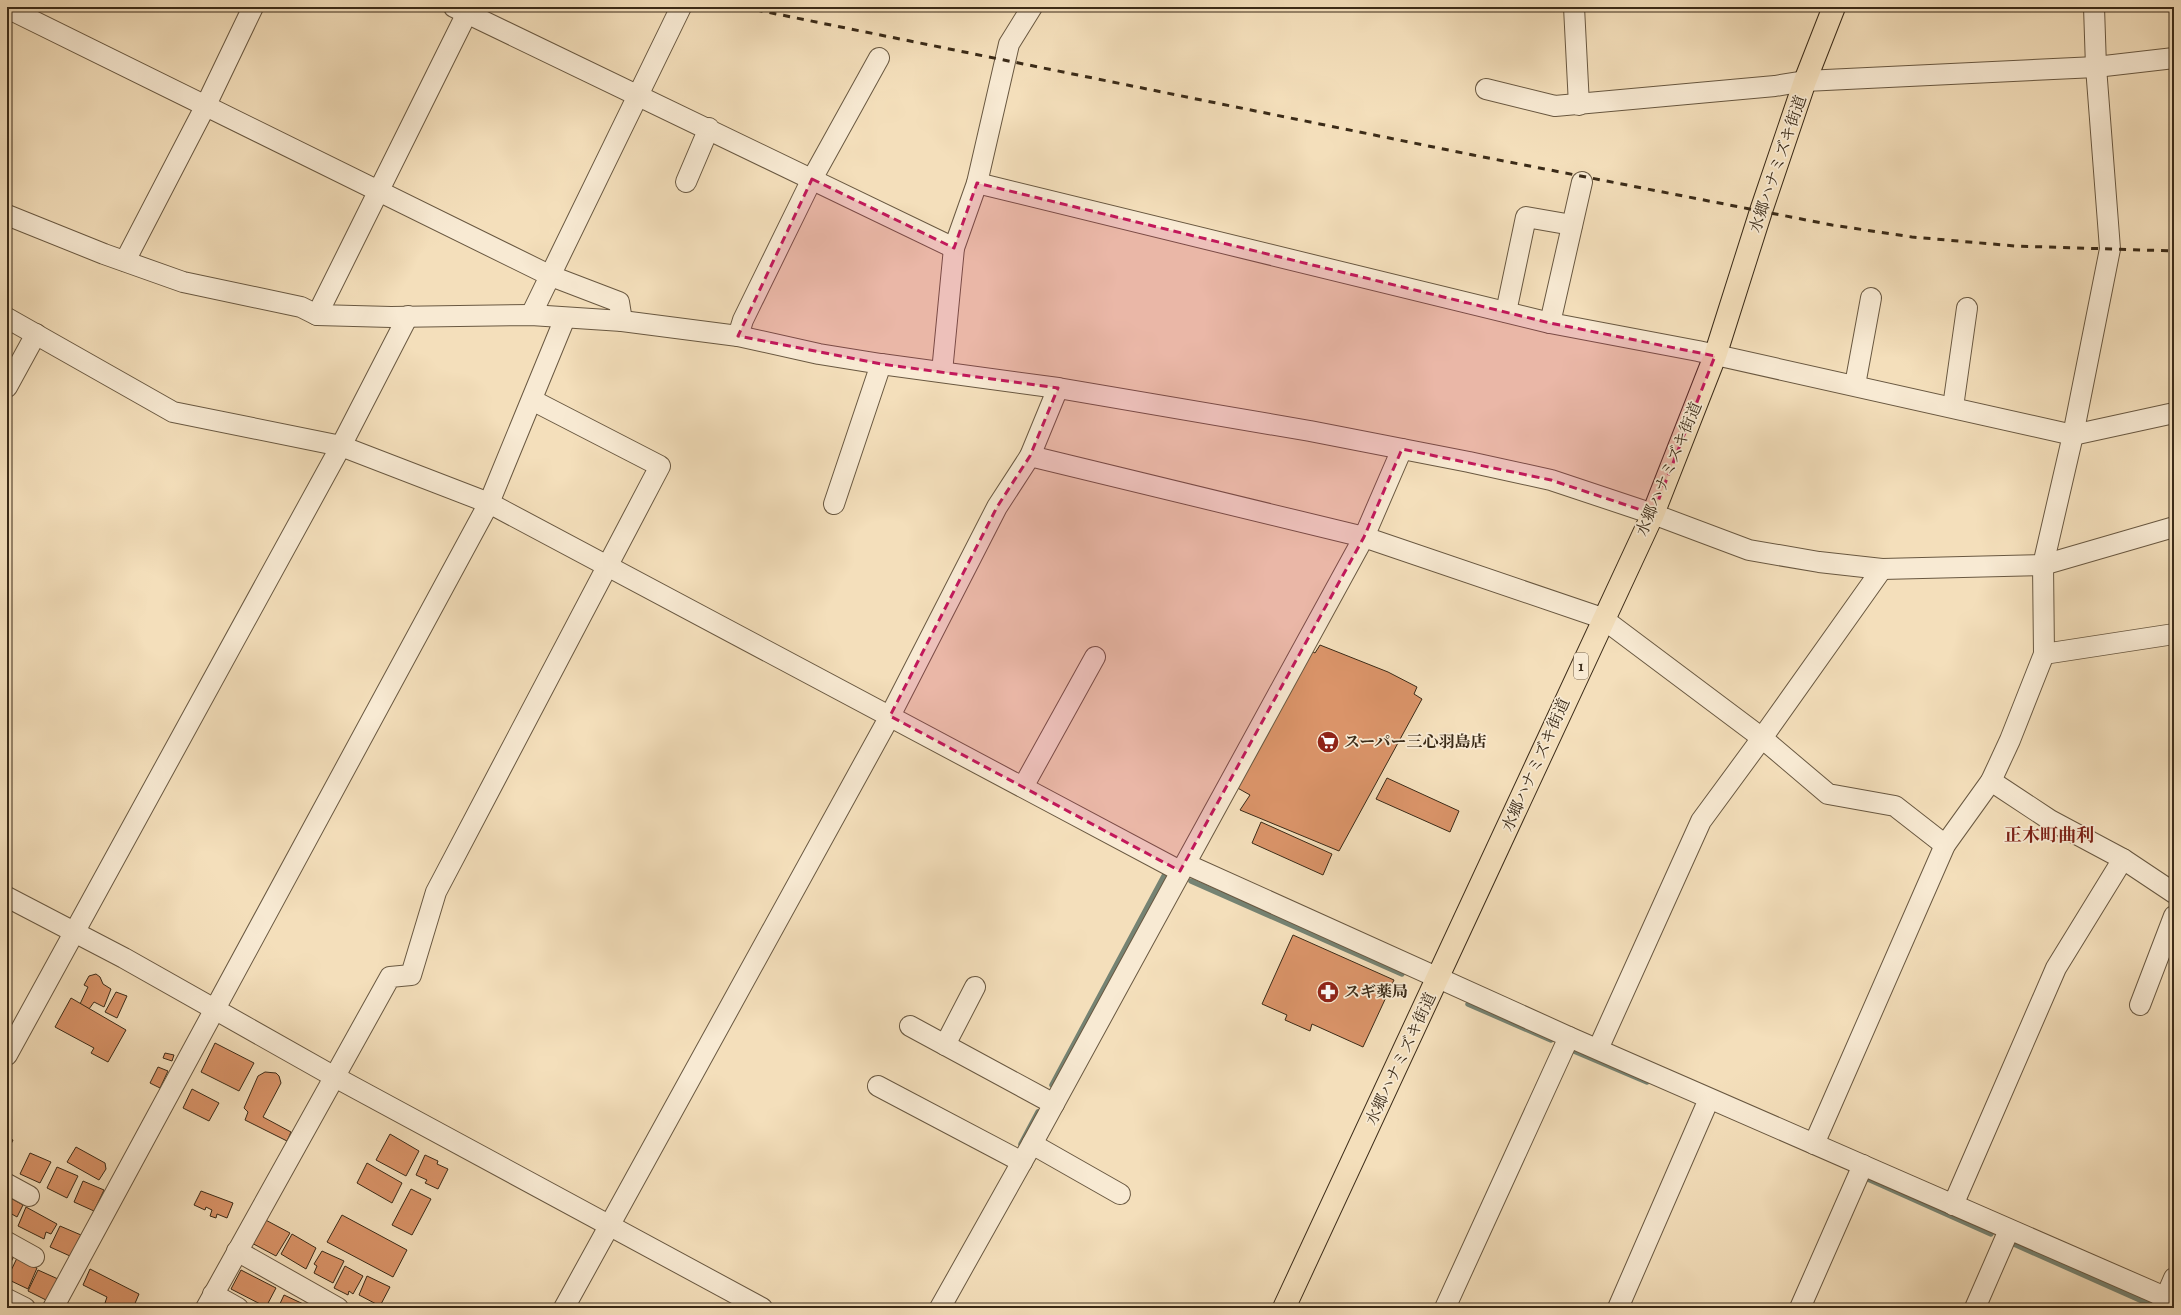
<svg xmlns="http://www.w3.org/2000/svg" width="2181" height="1315" font-family="Alegreya,'Noto Serif JP',serif">
  <style>
    .lines { fill: none; stroke-linecap: round; stroke-linejoin: round }
    .stream { stroke: #758373; stroke-width: 5.5 }
    .building { fill: #da9469; stroke: #3b2b18 }
    .minor-casing { stroke: #695841; stroke-width: 22 }
    .major-casing { stroke: #3b2b18; stroke-width: 24 }
    .minor { stroke: #f8ead3; stroke-width: 20 }
    .major { stroke: #f4dfbb; stroke-width: 22 }
    .rail { stroke: #3b2b18; stroke-width: 3; stroke-dasharray: 7 7; stroke-linecap: butt }
    .marked { fill: #c2185b; fill-opacity: 0.2; stroke: #c2185b; stroke-width: 3; stroke-dasharray: 8 5; stroke-linejoin: round }
    .labels { text-anchor: middle; dominant-baseline: central; stroke-width: 3.5; stroke-linejoin: round; paint-order: stroke }
    .shield { fill: #f8ead3; stroke: #746450; stroke-width: 1 }
    .shield-label { font-size: 15px; font-weight: bold; fill: #3b2b18 }
    .street-label { font-size: 16px; fill: #3b2b18; stroke: #f8ead3 }
    .poi-label { font-size: 16px; font-weight: bold; fill: #3b2b18; stroke: #f8ead3; text-anchor: start }
    .quarter-label { font-size: 18px; font-weight: bold; fill: #7a1f14; stroke: #f8ead3 }
  </style>
  <rect width="100%" height="100%" fill="#f4dfbb"/>
  <filter id="stains"><feTurbulence type="fractalNoise" baseFrequency=".005" numOctaves="4"/><feColorMatrix values="0 0 0 0 .2 0 0 0 0 .09 0 0 0 0 .02 0 0 0 .5 -.17"/></filter>
  <radialGradient id="worn" r=".72"><stop offset=".6" stop-color="#630" stop-opacity="0"/><stop offset="1" stop-color="#630" stop-opacity=".3"/></radialGradient>
  <g class="lines">
    <!-- stream -->
    <g class="stream">
      <polyline points="1191,881 1402,974"/>
      <polyline points="1468,1004 1551,1040"/>
      <polyline points="1574,1051 1647,1082"/>
      <polyline points="1052,1085 1164,876"/>
      <polyline points="1021,1144 1038,1112"/>
      <polyline points="1868,1179 1991,1234"/>
      <polyline points="2014,1244 2149,1304"/>
    </g>
  </g>
  <!-- building -->
  <g class="building">
    <polygon points="1320,645 1388,672 1417,687 1414,694 1422,699 1339,851 1240,810 1250,795 1234,786 1308,649 1315,653"/>
    <polygon points="1387,778 1459,811 1450,832 1376,799"/>
    <polygon points="1261,822 1332,854 1323,875 1252,843"/>
    <polygon points="1293,935 1394,980 1363,1047 1312,1024 1310,1031 1285,1020 1287,1015 1262,1004"/>
    <polygon points="96,974 100,977 103,984 111,989 104,1007 94,1002 89,1009 80,1004 88,987 84,985 89,976"/>
    <polygon points="116,992 127,996 117,1018 105,1012"/>
    <polygon points="71,998 126,1030 108,1062 91,1053 94,1048 55,1027"/>
    <polygon points="215,1043 254,1063 239,1091 201,1072"/>
    <polygon points="165,1053 174,1055 172,1061 163,1058"/>
    <polygon points="158,1067 168,1071 160,1088 150,1083"/>
    <polygon points="265,1072 276,1073 279,1076 281,1083 263,1117 291,1132 287,1141 245,1120 248,1112 244,1108 258,1076"/>
    <polygon points="192,1089 219,1103 209,1121 183,1108"/>
    <polygon points="390,1134 419,1151 406,1176 376,1160"/>
    <polygon points="7,1138 13,1140 7,1152"/>
    <polygon points="76,1147 105,1163 106,1169 99,1180 67,1162"/>
    <polygon points="30,1153 51,1162 40,1183 20,1174"/>
    <polygon points="425,1155 438,1161 437,1164 448,1169 438,1189 425,1183 427,1180 416,1175"/>
    <polygon points="367,1163 402,1183 392,1203 357,1183"/>
    <polygon points="57,1167 78,1176 67,1198 47,1188"/>
    <polygon points="83,1181 104,1190 94,1211 74,1202"/>
    <polygon points="411,1189 431,1199 412,1235 392,1225"/>
    <polygon points="201,1191 233,1203 227,1218 217,1214 216,1218 210,1216 212,1210 206,1207 205,1210 194,1205"/>
    <polygon points="7,1196 23,1205 17,1217 10,1213 7,1218"/>
    <polygon points="26,1207 57,1224 51,1234 46,1232 44,1239 18,1226"/>
    <polygon points="342,1215 407,1250 393,1277 327,1242"/>
    <polygon points="260,1217 290,1233 276,1256 248,1241"/>
    <polygon points="60,1226 81,1235 70,1256 50,1247"/>
    <polygon points="292,1234 316,1248 306,1269 281,1254"/>
    <polygon points="322,1251 344,1261 333,1283 314,1273 317,1266 314,1264"/>
    <polygon points="7,1253 14,1256 7,1270"/>
    <polygon points="17,1258 37,1268 28,1289 7,1279"/>
    <polygon points="345,1266 363,1276 353,1294 349,1291 348,1295 334,1288"/>
    <polygon points="90,1269 139,1294 133,1308 117,1308 105,1303 107,1297 83,1285"/>
    <polygon points="38,1270 58,1279 48,1301 28,1291"/>
    <polygon points="241,1270 276,1288 266,1307 231,1289"/>
    <polygon points="367,1276 390,1287 380,1306 359,1295"/>
    <polygon points="284,1295 312,1308 278,1308"/>
  </g>
  <g class="lines">
    <!-- minor casing -->
    <g class="minor-casing">
      <g id="minor">
        <polyline points="454,7 954,248"/>
        <polyline points="1574,7 1579,105"/>
        <polyline points="7,8 551,276 619,302 622,321"/>
        <polyline points="1486,89 1555,106 1775,86 1805,81 2096,67 2174,58"/>
        <polyline points="686,182 709,128"/>
        <polyline points="977,183 1550,323 1698,351 2073,435 2174,413"/>
        <polyline points="7,215 104,254 183,282 301,307 317,315 391,317 531,315 622,321 738,336 819,354 881,364 1058,388 1310,431 1469,462 1551,480 1653,514 1749,550 1819,562 1882,569 2043,565 2174,527"/>
        <polyline points="125,261 206,105 253,7"/>
        <polyline points="1506,312 1526,217 1572,225"/>
        <polyline points="317,315 467,13"/>
        <polyline points="531,315 681,7"/>
        <polyline points="7,318 173,412 341,446 489,503 1180,871"/>
        <polyline points="1550,323 1582,182"/>
        <polyline points="738,336 743,320 812,179 879,58"/>
        <polyline points="942,372 954,248 977,183 1009,44 1032,7"/>
        <polyline points="1855,385 1871,298"/>
        <polyline points="7,387 36,334"/>
        <polyline points="1953,407 1967,308"/>
        <polyline points="1030,456 1364,537 1602,618 1762,738 1828,794 1895,806 1945,845"/>
        <polyline points="834,504 881,364"/>
        <polyline points="2044,654 2174,634"/>
        <polyline points="1991,781 2050,820 2123,859 2174,893"/>
        <polyline points="1023,787 1095,657"/>
        <polyline points="1186,864 1569,1037 2174,1301"/>
        <polyline points="7,897 124,958 333,1076 762,1308"/>
        <polyline points="2140,1005 2174,916"/>
        <polyline points="910,1026 1054,1104"/>
        <polyline points="945,1045 975,987"/>
        <polyline points="1598,1049 1701,821 1762,738 1882,569"/>
        <polyline points="7,1055 341,446 408,316"/>
        <polyline points="878,1086 1022,1162"/>
        <polyline points="1032,1144 1120,1194"/>
        <polyline points="1814,1144 1945,845 1991,781 2010,740 2044,654 2043,565 2073,435 2110,249 2096,67 2094,7"/>
        <polyline points="7,1184 29,1196"/>
        <polyline points="1953,1205 2056,968 2123,859"/>
        <polyline points="7,1242 34,1257"/>
        <polyline points="237,1251 338,1308"/>
        <polyline points="213,1294 238,1308"/>
        <polyline points="7,1299 25,1308"/>
        <polyline points="53,1308 489,503 565,318"/>
        <polyline points="206,1308 390,977 411,975 436,892 660,466 532,400"/>
        <polyline points="564,1308 890,716 997,507 1030,456 1058,388"/>
        <polyline points="940,1308 1032,1144 1364,537 1402,449"/>
        <polyline points="1445,1308 1569,1037"/>
        <polyline points="1618,1308 1709,1099"/>
        <polyline points="1800,1308 1863,1165"/>
        <polyline points="1975,1308 2009,1230"/>
        <polyline points="2161,1308 2174,1278"/>
      </g>
    </g>
    <!-- major casing -->
    <g class="major-casing">
      <polyline id="major" points="1284,1308 1653,514 1715,356 1761,211 1805,81 1834,7"/>
    </g>
    <!-- minor -->
    <use href="#minor" class="minor"/>
    <!-- major -->
    <use href="#major" class="major"/>
    <!-- rail -->
    <polyline class="rail" points="742,7 1473,155 1832,225 1912,237 2015,246 2174,251"/>
  </g>
  <!-- marked area -->
  <path class="marked" d="M 812,179 L 954,248 L 977,183 L 1550,323 L 1715,356 L 1653,514 L 1551,480 L 1402,449 L 1364,537 L 1180,871 L 890,716 L 997,507 L 1030,456 L 1058,388 L 881,364 L 738,336 Z"/>
  <!-- icons -->
  <defs>
    <g id="supermarket-disc" transform="scale(1.15)"><circle r="9.5" fill="#8f2418" stroke="#f8ead3"/><path d="M-6-5.5h2.5l.6 2H6L4.5 2H-2.5L-4.4-4H-6ZM-1.5 3.2a1.3 1.3 0 1 0 .1 0ZM3 3.2a1.3 1.3 0 1 0 .1 0Z" fill="#fff"/></g>
    <g id="pharmacy-disc" transform="scale(1.15)"><circle r="9.5" fill="#8f2418" stroke="#f8ead3"/><path d="M-2-6h4v4h4v4h-4v4h-4v-4h-4v-4h4Z" fill="#fff"/></g>
  </defs>
  <g fill-rule="evenodd">
    <use href="#supermarket-disc" x="1328" y="742"/>
    <use href="#pharmacy-disc" x="1328" y="992"/>
  </g>
  <g class="labels">
    <!-- shield labels -->
    <rect class="shield" x="1574" y="653" width="14" height="26" rx="3"/>
    <g class="shield-label">
      <text x="1581" y="666">1</text>
    </g>
    <!-- street labels -->
    <g class="street-label">
      <text transform="translate(1778 164) rotate(-71)">水郷ハナミズキ街道</text>
      <text transform="translate(1669 469) rotate(-67)">水郷ハナミズキ街道</text>
      <text transform="translate(1536 765) rotate(-66)">水郷ハナミズキ街道</text>
      <text transform="translate(1401 1059) rotate(-65)">水郷ハナミズキ街道</text>
    </g>
    <!-- poi labels -->
    <g class="poi-label">
      <text x="1344" y="742">スーパー三心羽島店</text>
      <text x="1344" y="992">スギ薬局</text>
    </g>
    <!-- quarter labels -->
    <g class="quarter-label">
      <text x="2049" y="835">正木町曲利</text>
    </g>
  </g>
  <!-- margin -->
  <rect width="2181" height="1315" fill="none" stroke="#f4dfbb" stroke-width="24"/>
  <rect x="8" y="8" width="2165" height="1299" fill="none" stroke="#3b2b18" stroke-width="2"/>
  <rect x="12" y="12" width="2157" height="1291" fill="none" stroke="#3b2b18"/>
  <rect width="100%" height="100%" filter="url(#stains)"/>
  <rect width="100%" height="100%" fill="url(#worn)"/>
</svg>
